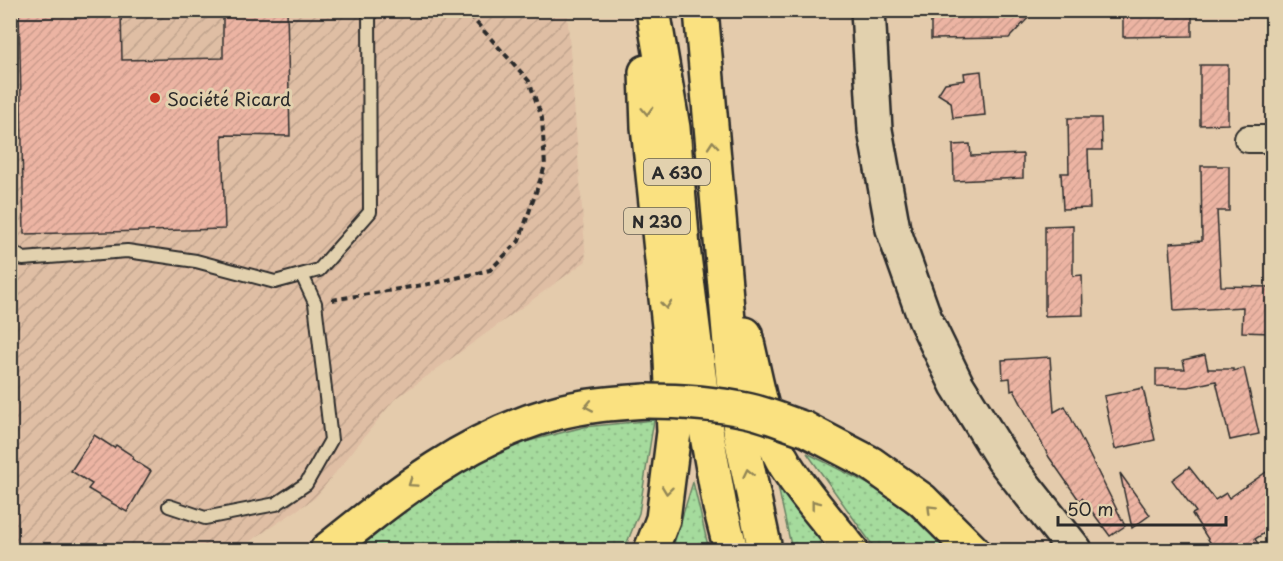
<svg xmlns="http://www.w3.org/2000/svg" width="1283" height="561" font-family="'Playpen Sans',sans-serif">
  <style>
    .industrial { fill: url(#industrial-furrows) }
    .grass { fill: url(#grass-dots); stroke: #688364; stroke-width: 1.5 }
    .building { fill: url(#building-hatch); stroke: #2b2b2b; stroke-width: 1.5 }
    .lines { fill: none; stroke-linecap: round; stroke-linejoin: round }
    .service-casing { stroke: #2b2b2b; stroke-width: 16 }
    .minor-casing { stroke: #2b2b2b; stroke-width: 30 }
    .secondary-casing { stroke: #2b2b2b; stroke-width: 38 }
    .motorway-casing { stroke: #2b2b2b; stroke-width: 38 }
    .path { stroke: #2b2b2b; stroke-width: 4; stroke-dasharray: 6 4.5; stroke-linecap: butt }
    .service { stroke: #e2d1ae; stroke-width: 12 }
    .minor { stroke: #e2d1ae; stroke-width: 26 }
    .secondary { stroke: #e2d1ae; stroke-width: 33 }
    .motorway { stroke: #fae180; stroke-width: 33 }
    .motorway-bridge-casing { stroke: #2b2b2b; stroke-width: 38; stroke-linecap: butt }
    .motorway-bridge { stroke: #fae180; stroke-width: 33 }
    .oneway { stroke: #928656 }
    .poi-dot { fill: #c8321e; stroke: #e2d1ae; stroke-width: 2 }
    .labels { text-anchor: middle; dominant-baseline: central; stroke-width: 6; stroke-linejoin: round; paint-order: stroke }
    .shield { fill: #e2d1ae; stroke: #625d52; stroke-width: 1.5 }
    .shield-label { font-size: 16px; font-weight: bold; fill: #2b2b2b }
    .poi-label { font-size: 18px; fill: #2b2b2b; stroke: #e2d1ae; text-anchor: start }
  </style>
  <defs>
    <pattern id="industrial-furrows" width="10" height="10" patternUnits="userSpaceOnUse" patternTransform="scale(1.5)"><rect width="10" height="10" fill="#dfbea4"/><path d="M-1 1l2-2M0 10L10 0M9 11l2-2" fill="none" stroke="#c0a38d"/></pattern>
    <pattern id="grass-dots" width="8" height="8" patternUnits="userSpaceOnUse" patternTransform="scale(1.5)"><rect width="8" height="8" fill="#a5db9d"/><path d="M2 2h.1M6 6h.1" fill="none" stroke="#8ebc87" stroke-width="1.8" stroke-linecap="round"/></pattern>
    <pattern id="building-hatch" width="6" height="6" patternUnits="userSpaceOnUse" patternTransform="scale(1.5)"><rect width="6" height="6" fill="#ecb4a3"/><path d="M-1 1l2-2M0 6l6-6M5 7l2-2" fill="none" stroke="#cb9b8c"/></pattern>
  </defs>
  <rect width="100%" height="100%" fill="#e4cbac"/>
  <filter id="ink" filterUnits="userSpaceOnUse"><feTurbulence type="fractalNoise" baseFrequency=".0167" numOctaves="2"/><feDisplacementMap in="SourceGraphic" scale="12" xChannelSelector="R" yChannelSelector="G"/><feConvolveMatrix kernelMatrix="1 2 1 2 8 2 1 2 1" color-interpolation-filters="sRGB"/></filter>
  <g filter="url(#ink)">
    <!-- industrial -->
    <polygon class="industrial" points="10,11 567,11 586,261 394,400 315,498 237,550 11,550"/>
    <!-- grass -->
    <g class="grass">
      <polygon points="654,420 639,513 624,550 357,550 438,484 513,445 584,427"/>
      <polygon points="807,453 884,492 938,539 946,550 876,550"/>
      <polygon points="775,473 833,550 792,550"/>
      <polygon points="693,482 709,550 672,550"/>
    </g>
    <!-- building -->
    <g class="building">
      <polygon points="19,10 121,10 122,60 223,58 223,10 287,10 290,136 222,135 225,229 24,234"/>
      <polygon points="1123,10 1192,10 1192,36 1123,37"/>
      <polygon points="1032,14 1009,38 931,39 931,16"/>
      <polygon points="1200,65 1228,65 1228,124 1200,125"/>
      <polygon points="981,71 985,115 953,118 951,102 938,94 945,83 965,80 964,73"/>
      <polygon points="1068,118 1101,118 1102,150 1088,150 1090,208 1063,209 1061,173 1069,173"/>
      <polygon points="970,144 971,156 1023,154 1023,178 954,181 953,145"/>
      <polygon points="1201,166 1229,166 1229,211 1217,211 1221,286 1270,287 1270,333 1242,332 1243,307 1174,311 1170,243 1202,241"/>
      <polygon points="1073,225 1073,276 1082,275 1083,315 1045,316 1045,226"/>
      <polygon points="1205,355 1208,369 1233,369 1233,371 1244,368 1259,434 1230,440 1216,381 1188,387 1156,386 1156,369 1185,369 1183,360"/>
      <polygon points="1050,357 1054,412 1065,406 1125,526 1110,536 1082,498 1079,500 1049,457 1014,390 1011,391 1010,378 1003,379 1002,360"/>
      <polygon points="1143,388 1155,440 1115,449 1104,396"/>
      <polygon points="94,435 114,448 116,445 133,456 132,459 151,471 127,512 88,489 92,484 71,471"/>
      <polygon points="1189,467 1215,500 1226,493 1229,498 1272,468 1272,528 1255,539 1262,550 1215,550 1192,514 1196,512 1172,480"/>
      <polygon points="1120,473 1150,515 1132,528"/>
    </g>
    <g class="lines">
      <!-- service casing -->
      <g class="service-casing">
        <g id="service">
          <polyline points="10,250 23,259 127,251 196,261 275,282 319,270 370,212 369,10"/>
          <polyline points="169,506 205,518 276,504 306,484 331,440 315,303 302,275"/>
        </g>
      </g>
      <!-- minor casing -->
      <g class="minor-casing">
        <polyline id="minor" points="1248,139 1272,139"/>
      </g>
      <!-- secondary casing -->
      <g class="secondary-casing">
        <polyline id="secondary" points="868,10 875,130 893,229 925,319 957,385 1003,459 1075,550"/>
      </g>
      <!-- motorway casing -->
      <g class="motorway-casing">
        <g id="motorway">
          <polyline points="653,10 673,128 683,248 706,430 720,507 731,550"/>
          <polyline points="701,10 733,378 741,437 765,550"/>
          <polyline points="646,72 648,127 670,336 674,432 663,519 651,550"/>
          <path d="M 745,334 C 756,377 762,427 786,466 C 805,496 830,523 851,550"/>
          <polyline points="805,429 870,463 922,500 972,550"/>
          <path d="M 327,550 C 397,494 464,439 552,414 C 583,405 615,403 647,401"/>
        </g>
      </g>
      <!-- path -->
      <polyline class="path" points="332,300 435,283 490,270 519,241 545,166 542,118 529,81 465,10"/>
      <!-- service -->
      <use href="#service" class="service"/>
      <!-- minor -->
      <use href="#minor" class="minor"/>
      <!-- secondary -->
      <use href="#secondary" class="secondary"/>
      <!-- motorway -->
      <use href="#motorway" class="motorway"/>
      <!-- motorway-bridge casing -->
      <g class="motorway-bridge-casing">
        <path id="motorway-bridge" d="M 647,401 C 681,401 713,403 746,410 C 766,414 786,423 805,429"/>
      </g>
      <!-- motorway-bridge -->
      <use href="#motorway-bridge" class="motorway-bridge"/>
    </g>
    <!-- one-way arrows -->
    <defs><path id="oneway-chevron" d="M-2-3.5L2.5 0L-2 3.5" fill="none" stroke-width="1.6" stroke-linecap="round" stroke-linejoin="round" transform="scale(1.5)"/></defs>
    <g class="oneway">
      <use href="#oneway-chevron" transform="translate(647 111) rotate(88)"/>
      <use href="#oneway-chevron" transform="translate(713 145) rotate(-95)"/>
      <use href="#oneway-chevron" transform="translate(666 305) rotate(84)"/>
      <use href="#oneway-chevron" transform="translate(589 406) rotate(169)"/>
      <use href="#oneway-chevron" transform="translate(748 473) rotate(-102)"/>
      <use href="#oneway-chevron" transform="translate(412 483) rotate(146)"/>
      <use href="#oneway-chevron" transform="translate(667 490) rotate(97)"/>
      <use href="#oneway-chevron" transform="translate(815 504) rotate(-128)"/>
      <use href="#oneway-chevron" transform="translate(931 509) rotate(-135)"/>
    </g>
  </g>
  <!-- markers -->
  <circle class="poi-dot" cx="155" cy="98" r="6"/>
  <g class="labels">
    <!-- shield labels -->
    <g class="shield">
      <rect x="644" y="159" width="66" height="26" rx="4.5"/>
      <rect x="624" y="208" width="66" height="26" rx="4.5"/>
    </g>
    <g class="shield-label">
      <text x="677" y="172">A 630</text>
      <text x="657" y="221">N 230</text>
    </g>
    <!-- poi labels -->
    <g class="poi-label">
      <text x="167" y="98">Société Ricard</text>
    </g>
  </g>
  <!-- margin -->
  <rect width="1283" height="561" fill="none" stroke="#e2d1ae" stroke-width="36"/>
  <rect x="18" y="18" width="1247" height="525" fill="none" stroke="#2b2b2b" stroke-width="2" filter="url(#ink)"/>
  <!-- scale -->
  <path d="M1058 516v9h168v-9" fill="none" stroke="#2b2b2b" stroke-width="3"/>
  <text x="1067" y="516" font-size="18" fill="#2b2b2b" stroke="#e2d1ae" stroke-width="4.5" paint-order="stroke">50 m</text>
</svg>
